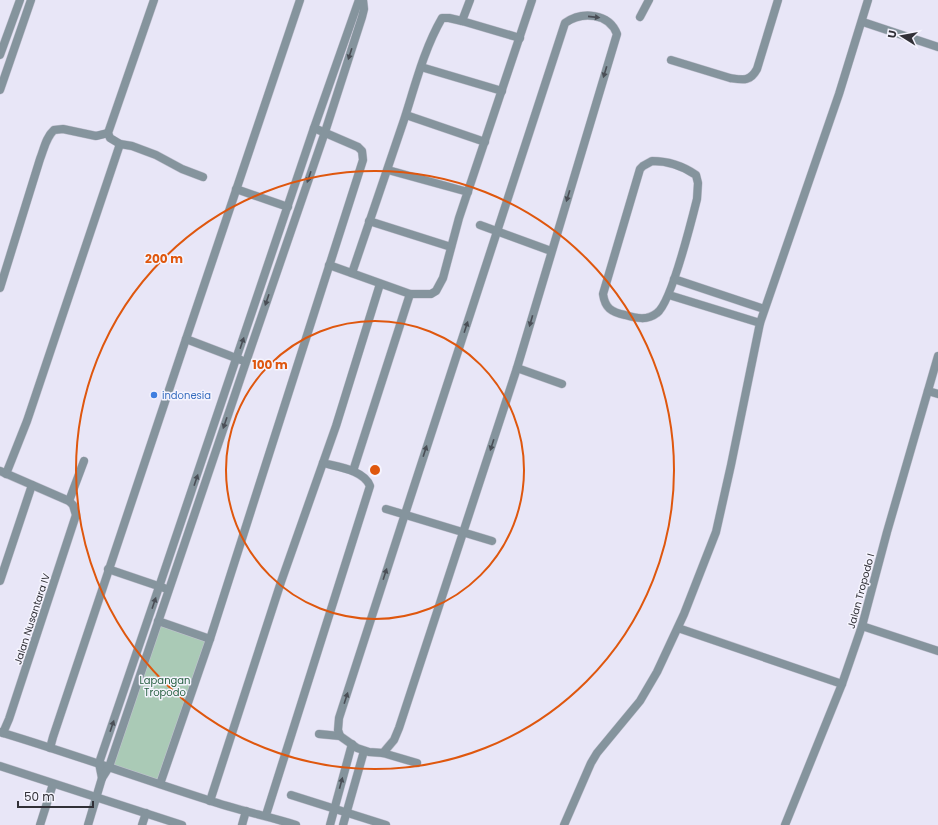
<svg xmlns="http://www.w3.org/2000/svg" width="938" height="825" font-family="Poppins,sans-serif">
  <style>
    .green { fill: #aacab6 }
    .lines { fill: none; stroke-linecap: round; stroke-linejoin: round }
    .minor-casing { stroke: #c3c2d1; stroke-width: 9 }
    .tertiary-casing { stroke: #c3c2d1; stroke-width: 9 }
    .minor { stroke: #85949d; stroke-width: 8 }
    .tertiary { stroke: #85949d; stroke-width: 8 }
    .oneway { fill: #4a4e56 }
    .ring { fill: none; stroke: #df570e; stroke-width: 2 }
    .shop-dot { fill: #3f7fe0; stroke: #f5f4fe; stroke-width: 1.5 }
    .labels { text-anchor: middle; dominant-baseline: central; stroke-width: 3; stroke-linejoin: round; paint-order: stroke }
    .shop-label { font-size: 10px; fill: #366cbe; stroke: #f5f4fe; text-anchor: start }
    .street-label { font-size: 10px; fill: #313037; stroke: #f5f4fe }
    .park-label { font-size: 10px; fill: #276142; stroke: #f5f4fe }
    .centre { fill: #df570e; stroke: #f5f4fe; stroke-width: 2 }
    .ring-label { font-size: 12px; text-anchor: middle; font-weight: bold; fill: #df570e; stroke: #f5f4fe; stroke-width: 3; stroke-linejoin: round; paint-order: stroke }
  </style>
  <rect width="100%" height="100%" fill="#e8e6f7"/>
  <!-- green -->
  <polygon class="green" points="158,621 210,639 160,784 109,767"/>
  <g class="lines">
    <!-- minor casing -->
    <g class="minor-casing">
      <g id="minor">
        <polyline points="154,0 108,133 110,138 120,144 132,146 156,155 182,169 203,177"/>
        <polyline points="640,17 649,0"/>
        <polyline points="462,21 470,0"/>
        <polyline points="863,22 938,47"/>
        <polyline points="0,55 20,0"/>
        <path d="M 671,60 L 730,78 C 743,80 750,82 757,69 L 778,0"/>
        <polyline points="421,67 502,91"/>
        <polyline points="0,90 31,0"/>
        <polyline points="406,115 485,142"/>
        <path d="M 652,161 C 667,161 683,166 696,175 L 698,183 L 697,199 C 692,219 671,303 657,313 C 647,321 636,318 625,315 C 611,312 605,308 603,294 L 640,169 L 643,166 Z"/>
        <polyline points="388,170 468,192"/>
        <polyline points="236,189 288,207"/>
        <polyline points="369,221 451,247"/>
        <polyline points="480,225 551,251"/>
        <polyline points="329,265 410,294 431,294 436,291 443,278 459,218 532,0"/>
        <path d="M 352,273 C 369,222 387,171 404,120 C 415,86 424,49 442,18 L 449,18 L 462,21 L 520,38"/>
        <polyline points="674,279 764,309"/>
        <path d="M 0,288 L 40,159 C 44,149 46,137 54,130 L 63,129 L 96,136 L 108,133"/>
        <polyline points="669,295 760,323"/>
        <polyline points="186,339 300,0"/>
        <polyline points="517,368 562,384"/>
        <polyline points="928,391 938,394"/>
        <polyline points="0,471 69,501 73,505 76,515 9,719 3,733"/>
        <polyline points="353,471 410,294"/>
        <polyline points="6,474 27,421 120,144"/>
        <polyline points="69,501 84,461"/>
        <polyline points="386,509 492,541"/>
        <polyline points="108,569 164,588"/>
        <polyline points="0,581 32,485"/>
        <polyline points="158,621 210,639"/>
        <polyline points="862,626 938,651"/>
        <polyline points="678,628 842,684"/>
        <path d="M 0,732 C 70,753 139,778 208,800 C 237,810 267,816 296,825"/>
        <polyline points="319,734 340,736 357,748 369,752 383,753 417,763"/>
        <path d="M 340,736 L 338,730 L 339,718 L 405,514 L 565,23 C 582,11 609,13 617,34 L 517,368 L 399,728 L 394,740 L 383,753"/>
        <polyline points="50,748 53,737 186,339 241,360"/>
        <polyline points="0,766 182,825"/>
        <polyline points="102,778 99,763 159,587 314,128 359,0"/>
        <polyline points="160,784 210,639 363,160 362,151 358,147 314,128"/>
        <polyline points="291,795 386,825"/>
        <polyline points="210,801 281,582 336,426 380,284"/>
        <path d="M 266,815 L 370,486 C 364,470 338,467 323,463"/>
        <polyline points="40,825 53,784"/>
        <polyline points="88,825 102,778 109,767 246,362 325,132 362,17 364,9 363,0"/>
        <polyline points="142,825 146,813"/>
        <polyline points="242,825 246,811"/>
        <polyline points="330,825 352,744"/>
        <polyline points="343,825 364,751"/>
        <polyline points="564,825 591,763 597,753 640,701 657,672 684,614 716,532 731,465 760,323 839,94 868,0"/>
      </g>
    </g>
    <!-- tertiary casing -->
    <g class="tertiary-casing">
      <polyline id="tertiary" points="785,825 842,684 862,626 887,532 938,356"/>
    </g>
    <!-- minor -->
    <use href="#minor" class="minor"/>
    <!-- tertiary -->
    <use href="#tertiary" class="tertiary"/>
  </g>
  <!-- one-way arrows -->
  <defs><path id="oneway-solid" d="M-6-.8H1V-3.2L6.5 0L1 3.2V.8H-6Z"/></defs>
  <g class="oneway">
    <use href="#oneway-solid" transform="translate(594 17) rotate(6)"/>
    <use href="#oneway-solid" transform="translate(350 54) rotate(108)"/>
    <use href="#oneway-solid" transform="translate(605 72) rotate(107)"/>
    <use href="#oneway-solid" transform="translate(309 177) rotate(109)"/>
    <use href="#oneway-solid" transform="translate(568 196) rotate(107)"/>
    <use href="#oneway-solid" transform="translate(267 300) rotate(109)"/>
    <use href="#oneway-solid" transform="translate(531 321) rotate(106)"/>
    <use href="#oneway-solid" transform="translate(466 327) rotate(-72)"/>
    <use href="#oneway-solid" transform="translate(242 343) rotate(-71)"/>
    <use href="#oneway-solid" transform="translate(225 423) rotate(109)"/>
    <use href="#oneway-solid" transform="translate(492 445) rotate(108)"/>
    <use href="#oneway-solid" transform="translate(425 451) rotate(-72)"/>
    <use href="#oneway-solid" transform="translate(196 480) rotate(-71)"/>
    <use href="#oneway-solid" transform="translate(385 574) rotate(-72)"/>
    <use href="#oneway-solid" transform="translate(154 603) rotate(-71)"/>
    <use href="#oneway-solid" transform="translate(346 698) rotate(-72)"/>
    <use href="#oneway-solid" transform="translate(112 726) rotate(-71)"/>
    <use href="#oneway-solid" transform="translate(341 783) rotate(-75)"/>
  </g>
  <!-- distance rings -->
  <g class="ring">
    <circle cx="375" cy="470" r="149"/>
    <circle cx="375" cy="470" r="299"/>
  </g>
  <!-- markers -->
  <circle class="shop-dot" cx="154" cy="395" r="4"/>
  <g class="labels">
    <!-- shop labels -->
    <g class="shop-label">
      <text x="162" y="395">indonesia</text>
    </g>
    <!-- street labels -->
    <g class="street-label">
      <text transform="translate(861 591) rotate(-75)">Jalan Tropodo I</text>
      <text transform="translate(32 619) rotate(-72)">Jalan Nusantara IV</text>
    </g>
    <!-- park labels -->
    <g class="park-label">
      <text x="165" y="680">Lapangan<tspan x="165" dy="12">Tropodo</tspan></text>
    </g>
  </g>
  <circle cx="375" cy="470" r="6" class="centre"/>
  <g class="ring-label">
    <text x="164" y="263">200 m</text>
    <text x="270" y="369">100 m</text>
  </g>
  <!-- north arrow -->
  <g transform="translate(902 36) rotate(281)" stroke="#f5f4fe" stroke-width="3" paint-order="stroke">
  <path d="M0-3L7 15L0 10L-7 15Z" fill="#313037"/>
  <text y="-6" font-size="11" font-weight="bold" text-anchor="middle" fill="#313037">U</text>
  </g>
  <!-- scale -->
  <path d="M18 801v6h75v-6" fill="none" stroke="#313037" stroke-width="2"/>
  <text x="24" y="801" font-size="12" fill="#313037" stroke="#f5f4fe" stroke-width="3" paint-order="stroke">50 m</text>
</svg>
